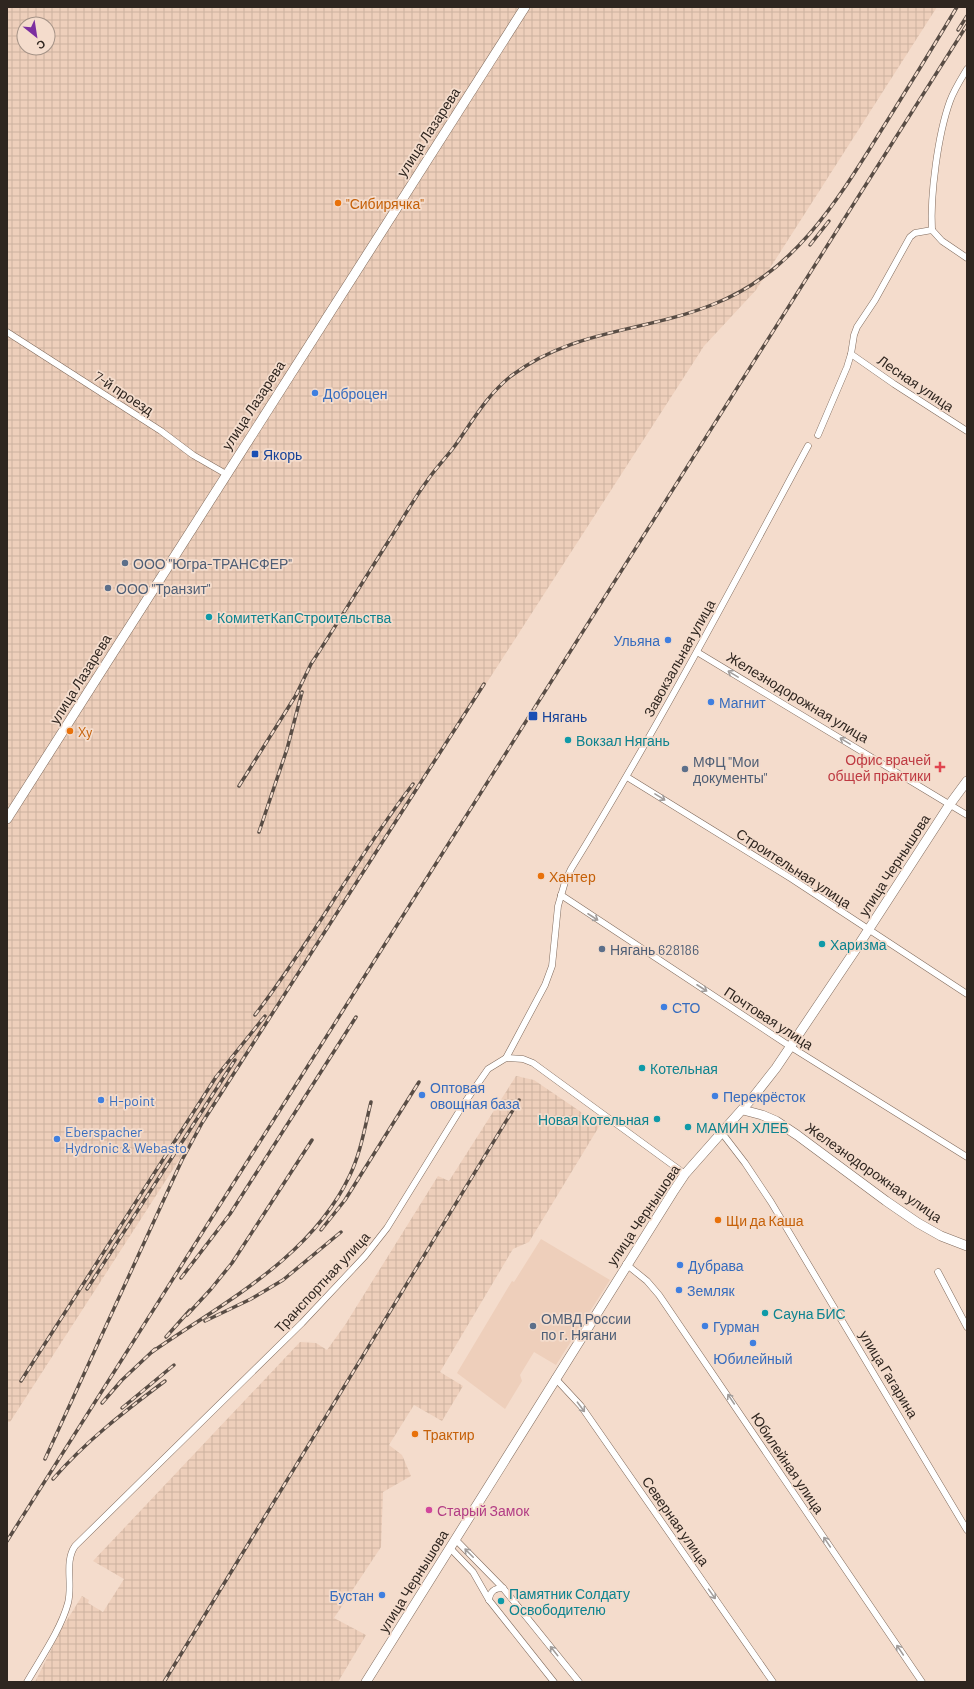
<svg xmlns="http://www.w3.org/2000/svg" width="974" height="1689" font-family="Barlow,sans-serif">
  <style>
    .built { fill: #eecfbb }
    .industrial { fill: url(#industrial-grid); fill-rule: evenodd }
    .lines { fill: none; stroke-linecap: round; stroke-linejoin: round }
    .street-casing { stroke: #806b5d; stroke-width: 7 }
    .secondary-casing { stroke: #806b5d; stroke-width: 10 }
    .street { stroke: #fff; stroke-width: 6 }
    .secondary { stroke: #fff; stroke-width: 9 }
    .rail-casing { stroke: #594d45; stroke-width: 3.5 }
    .rail { stroke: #f4dccc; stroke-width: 2; stroke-dasharray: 6; stroke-linecap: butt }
    .oneway { stroke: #a19d9b }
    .food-dot { fill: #e8710a; stroke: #f4dccc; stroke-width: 1.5 }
    .shop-dot { fill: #3f7fe0; stroke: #f4dccc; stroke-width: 1.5 }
    .transit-dot { fill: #1a4fb4; stroke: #f4dccc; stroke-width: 1.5 }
    .service-dot { fill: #5c6f8a; stroke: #f4dccc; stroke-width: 1.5 }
    .culture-dot { fill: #0f9aa8; stroke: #f4dccc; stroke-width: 1.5 }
    .health-dot { fill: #e0444e; stroke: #f4dccc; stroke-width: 1.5 }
    .hotel-dot { fill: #d1479c; stroke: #f4dccc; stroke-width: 1.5 }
    .labels { text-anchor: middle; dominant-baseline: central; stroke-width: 3.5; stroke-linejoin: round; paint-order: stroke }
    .street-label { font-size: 14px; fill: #2f2620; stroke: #f4dccc }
    .food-label { font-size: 14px; fill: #c56008; stroke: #f4dccc; text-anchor: start }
    .shop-label { font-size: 14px; fill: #366cbe; stroke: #f4dccc; text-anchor: start }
    .transit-label { font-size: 14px; fill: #164399; stroke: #f4dccc; text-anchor: start }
    .service-label { font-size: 14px; fill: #4e5e75; stroke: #f4dccc; text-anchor: start }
    .culture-label { font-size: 14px; fill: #0d838f; stroke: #f4dccc; text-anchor: start }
    .health-label { font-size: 14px; fill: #be3a42; stroke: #f4dccc; text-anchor: end }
    .hotel-label { font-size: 14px; fill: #b23c85; stroke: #f4dccc; text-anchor: start }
  </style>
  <defs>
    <pattern id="industrial-grid" width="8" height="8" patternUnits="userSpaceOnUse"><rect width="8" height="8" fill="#eecfbb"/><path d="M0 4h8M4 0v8" fill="none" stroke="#ccb2a0"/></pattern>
  </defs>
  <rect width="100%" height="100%" fill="#f4dccc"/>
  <!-- built -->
  <polygon class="built" points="541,1239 610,1280 556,1365 534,1352 520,1375 522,1381 505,1409 457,1373 512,1281 514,1282"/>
  <!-- industrial -->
  <g class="industrial">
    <path d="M 7,7 L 937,7 L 756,290 L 704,346 L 10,1422 L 7,1422 ZM 24,24 L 48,24 L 48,48 L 24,48 Z"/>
    <polygon points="516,1076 534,1080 600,1125 529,1242 513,1249 440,1372 463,1386 442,1421 414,1405 389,1445 402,1455 411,1476 383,1492 381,1547 334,1618 366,1635 338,1682 35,1682 62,1628 82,1596 89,1600 88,1603 103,1612 124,1579 93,1561 300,1342 316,1343 327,1350 345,1325 438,1176 449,1181"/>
  </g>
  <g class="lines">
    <!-- street casing -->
    <g class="street-casing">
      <g id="street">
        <path d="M 932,230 C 930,195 938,134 950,101 C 954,90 961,79 967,69"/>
        <polyline points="932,230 942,241 967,258"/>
        <polyline points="7,332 161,431 193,455 226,474"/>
        <polyline points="851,354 894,384 967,431"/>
        <polyline points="818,435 847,367 851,354 854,335 857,327 875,300 910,237 915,233 932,230"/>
        <polyline points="697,652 967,815"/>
        <polyline points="627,777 792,879 967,994"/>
        <polyline points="561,895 791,1047 967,1157"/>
        <path d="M 506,1058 L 545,985 L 552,966 L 558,906 L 565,882 L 571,869 C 656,731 731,589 808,446"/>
        <polyline points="722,1133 745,1163 771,1202 967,1530"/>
        <polyline points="626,1264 647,1281 659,1295 922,1682"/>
        <polyline points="938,1272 967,1327"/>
        <polyline points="555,1378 581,1406 773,1682"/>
        <polyline points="455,1539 503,1588 579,1682"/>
        <polyline points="450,1548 473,1572 489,1600 554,1682"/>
        <path d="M 489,1600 C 490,1591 495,1588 503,1588"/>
        <path d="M 27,1682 C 41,1658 61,1629 68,1603 C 73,1584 64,1562 75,1546 L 302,1323 L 365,1256 L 387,1228 L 463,1105 L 488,1069 L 506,1058 L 523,1059 L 533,1063 L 685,1174"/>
      </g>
    </g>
    <!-- secondary casing -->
    <g class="secondary-casing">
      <g id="secondary">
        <polyline points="7,819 525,7"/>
        <polyline points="743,1110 762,1115 776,1121 797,1135 886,1201 918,1223 941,1236 967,1246"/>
        <polyline points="366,1682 673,1192 685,1174 754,1096 776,1068 856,949 950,804 967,781"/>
      </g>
    </g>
    <!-- street -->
    <use href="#street" class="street"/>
    <!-- secondary -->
    <use href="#secondary" class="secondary"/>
    <!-- rail casing -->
    <g class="rail-casing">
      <g id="rail">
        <polyline points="958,30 967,16"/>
        <polyline points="810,245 829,221"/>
        <path d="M 296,695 L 311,664 C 337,624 362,583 388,542 C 401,522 413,500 427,481 C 435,469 445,459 454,447 C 472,422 486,396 511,376 C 573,329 646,332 714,304 C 799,271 843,191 889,118 C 912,81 935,44 957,7"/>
        <polyline points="239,786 298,692"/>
        <polyline points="259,832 287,749 302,692"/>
        <path d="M 255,1015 C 312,941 356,858 413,784"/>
        <polyline points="321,1230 345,1200 419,1082"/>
        <polyline points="181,1278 230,1214 356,1017"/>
        <polyline points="87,1289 235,1060"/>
        <polyline points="187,1315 211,1289 232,1263 312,1140"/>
        <polyline points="205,1321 251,1299 283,1280 341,1232"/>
        <polyline points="166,1337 190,1310"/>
        <path d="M 152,1352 C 224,1302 311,1258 350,1175 C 361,1152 365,1126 371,1102"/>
        <polyline points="21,1381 216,1077 265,1016"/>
        <polyline points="102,1403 122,1380 155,1349"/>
        <polyline points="122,1408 174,1365"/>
        <polyline points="45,1459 182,1160 202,1123 484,684"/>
        <path d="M 53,1479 C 86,1441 125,1411 165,1381"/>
        <polyline points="7,1541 967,25"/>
        <polyline points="164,1682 519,1100"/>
      </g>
    </g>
    <!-- rail -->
    <use href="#rail" class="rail"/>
  </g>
  <!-- one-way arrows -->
  <defs><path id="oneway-shaft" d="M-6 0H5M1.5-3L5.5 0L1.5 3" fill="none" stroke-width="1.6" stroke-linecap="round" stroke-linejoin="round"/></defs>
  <g class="oneway">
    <use href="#oneway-shaft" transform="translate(733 674) rotate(-149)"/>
    <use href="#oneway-shaft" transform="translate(845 741) rotate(-149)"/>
    <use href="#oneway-shaft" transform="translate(660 797) rotate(32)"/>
    <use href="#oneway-shaft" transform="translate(593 917) rotate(33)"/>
    <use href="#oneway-shaft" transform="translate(702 988) rotate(33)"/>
    <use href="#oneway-shaft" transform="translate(731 1399) rotate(-124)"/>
    <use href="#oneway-shaft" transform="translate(581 1407) rotate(53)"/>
    <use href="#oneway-shaft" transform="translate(827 1542) rotate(-124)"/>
    <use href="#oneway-shaft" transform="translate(469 1553) rotate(-135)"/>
    <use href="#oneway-shaft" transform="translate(712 1594) rotate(55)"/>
    <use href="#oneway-shaft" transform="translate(900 1650) rotate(-124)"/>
    <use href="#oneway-shaft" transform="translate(554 1651) rotate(-129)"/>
  </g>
  <!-- markers -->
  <g class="food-dot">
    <circle cx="338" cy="203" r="4"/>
    <circle cx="70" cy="731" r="4"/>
    <circle cx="541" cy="876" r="4"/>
    <circle cx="718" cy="1220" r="4"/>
    <circle cx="415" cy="1434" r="4"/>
  </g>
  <g class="shop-dot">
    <circle cx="315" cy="393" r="4"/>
    <circle cx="668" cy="640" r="4"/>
    <circle cx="711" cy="702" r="4"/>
    <circle cx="664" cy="1007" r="4"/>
    <circle cx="422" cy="1095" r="4"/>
    <circle cx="715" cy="1096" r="4"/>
    <circle cx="101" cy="1100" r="4"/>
    <circle cx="57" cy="1139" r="4"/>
    <circle cx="680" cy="1265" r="4"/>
    <circle cx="679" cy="1290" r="4"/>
    <circle cx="705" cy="1326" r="4"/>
    <circle cx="753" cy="1343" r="4"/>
    <circle cx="382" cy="1595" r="4"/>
  </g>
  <g class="transit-dot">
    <rect x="251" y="450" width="8" height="8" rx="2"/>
    <rect x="528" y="711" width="10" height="10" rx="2"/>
  </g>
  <g class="service-dot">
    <circle cx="125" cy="563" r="4"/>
    <circle cx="108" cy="588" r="4"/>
    <circle cx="685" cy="769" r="4"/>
    <circle cx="602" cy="949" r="4"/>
    <circle cx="533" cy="1326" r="4"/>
  </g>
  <g class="culture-dot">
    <circle cx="209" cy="617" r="4"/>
    <circle cx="568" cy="740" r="4"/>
    <circle cx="822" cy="944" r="4"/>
    <circle cx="642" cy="1068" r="4"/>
    <circle cx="657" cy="1119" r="4"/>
    <circle cx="688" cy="1127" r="4"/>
    <circle cx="765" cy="1313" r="4"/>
    <circle cx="501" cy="1601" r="4"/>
  </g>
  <path class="health-dot" d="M938 761h4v4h4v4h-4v4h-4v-4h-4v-4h4z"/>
  <circle class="hotel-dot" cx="429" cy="1510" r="4"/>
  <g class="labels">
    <!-- street labels -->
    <g class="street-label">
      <text transform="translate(428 132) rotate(-57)">улица Лазарева</text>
      <text transform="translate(916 383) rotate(34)">Лесная улица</text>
      <text transform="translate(124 393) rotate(33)">7-й проезд</text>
      <text transform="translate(253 405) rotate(-57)">улица Лазарева</text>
      <text transform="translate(679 658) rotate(-61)">Завокзальная улица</text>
      <text transform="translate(80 679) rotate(-58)">улица Лазарева</text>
      <text transform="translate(798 697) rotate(31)">Железнодорожная улица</text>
      <text transform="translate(894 865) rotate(-57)">улица Чернышова</text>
      <text transform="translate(794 868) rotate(33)">Строительная улица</text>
      <text transform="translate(769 1018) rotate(33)">Почтовая улица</text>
      <text transform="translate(874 1172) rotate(35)">Железнодорожная улица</text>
      <text transform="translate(643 1215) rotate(-56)">улица Чернышова</text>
      <text transform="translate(322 1282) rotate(-47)">Транспортная улица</text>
      <text transform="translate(889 1374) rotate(59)">улица Гагарина</text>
      <text transform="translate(788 1463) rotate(56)">Юбилейная улица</text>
      <text transform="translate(676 1521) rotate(55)">Северная улица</text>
      <text transform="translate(413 1581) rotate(-58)">улица Чернышова</text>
    </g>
    <!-- food labels -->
    <g class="food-label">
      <text x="346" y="203">"Сибирячка"</text>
      <text x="78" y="731">Xy</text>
      <text x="549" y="876">Хантер</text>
      <text x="726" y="1220">Щи да Каша</text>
      <text x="423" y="1434">Трактир</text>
    </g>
    <!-- shop labels -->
    <g class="shop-label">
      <text x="323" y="393">Доброцен</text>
      <text x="660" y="640" text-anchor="end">Ульяна</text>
      <text x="719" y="702">Магнит</text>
      <text x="672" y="1007">СТО</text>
      <text x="430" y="1087">Оптовая<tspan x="430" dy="16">овощная база</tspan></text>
      <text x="723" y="1096">Перекрёсток</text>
      <text x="109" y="1100">H-point</text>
      <text x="65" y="1131">Eberspacher<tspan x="65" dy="16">Hydronic &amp; Webasto</tspan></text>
      <text x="688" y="1265">Дубрава</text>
      <text x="687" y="1290">Земляк</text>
      <text x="713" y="1326">Гурман</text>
      <text x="753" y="1358" text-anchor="middle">Юбилейный</text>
      <text x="374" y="1595" text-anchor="end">Бустан</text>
    </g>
    <!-- transit labels -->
    <g class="transit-label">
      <text x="263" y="454">Якорь</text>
      <text x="542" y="716">Нягань</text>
    </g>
    <!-- service labels -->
    <g class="service-label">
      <text x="133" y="563">ООО "Югра-ТРАНСФЕР"</text>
      <text x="116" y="588">ООО "Транзит"</text>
      <text x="693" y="761">МФЦ "Мои<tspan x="693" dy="16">документы"</tspan></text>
      <text x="610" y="949">Нягань 628186</text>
      <text x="541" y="1318">ОМВД России<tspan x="541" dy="16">по г. Нягани</tspan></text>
    </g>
    <!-- culture labels -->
    <g class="culture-label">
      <text x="217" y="617">КомитетКапСтроительства</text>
      <text x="576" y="740">Вокзал Нягань</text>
      <text x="830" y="944">Харизма</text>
      <text x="650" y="1068">Котельная</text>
      <text x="649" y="1119" text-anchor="end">Новая Котельная</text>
      <text x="696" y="1127">МАМИН ХЛЕБ</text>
      <text x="773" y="1313">Сауна БИС</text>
      <text x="509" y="1593">Памятник Солдату<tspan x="509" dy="16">Освободителю</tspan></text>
    </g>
    <!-- health labels -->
    <g class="health-label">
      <text x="931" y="759">Офис врачей<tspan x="931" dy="16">общей практики</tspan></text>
    </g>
    <!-- hotel labels -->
    <g class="hotel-label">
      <text x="437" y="1510">Старый Замок</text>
    </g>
  </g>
  <!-- border -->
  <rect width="974" height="1689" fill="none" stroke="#2f2620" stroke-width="16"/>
  <!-- north arrow -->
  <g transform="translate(36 36) rotate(150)"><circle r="19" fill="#f4dccc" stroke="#a59387"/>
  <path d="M0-3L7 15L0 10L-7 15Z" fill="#7c2fa0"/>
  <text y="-6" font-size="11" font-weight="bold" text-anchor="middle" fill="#2f2620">С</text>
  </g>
</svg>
